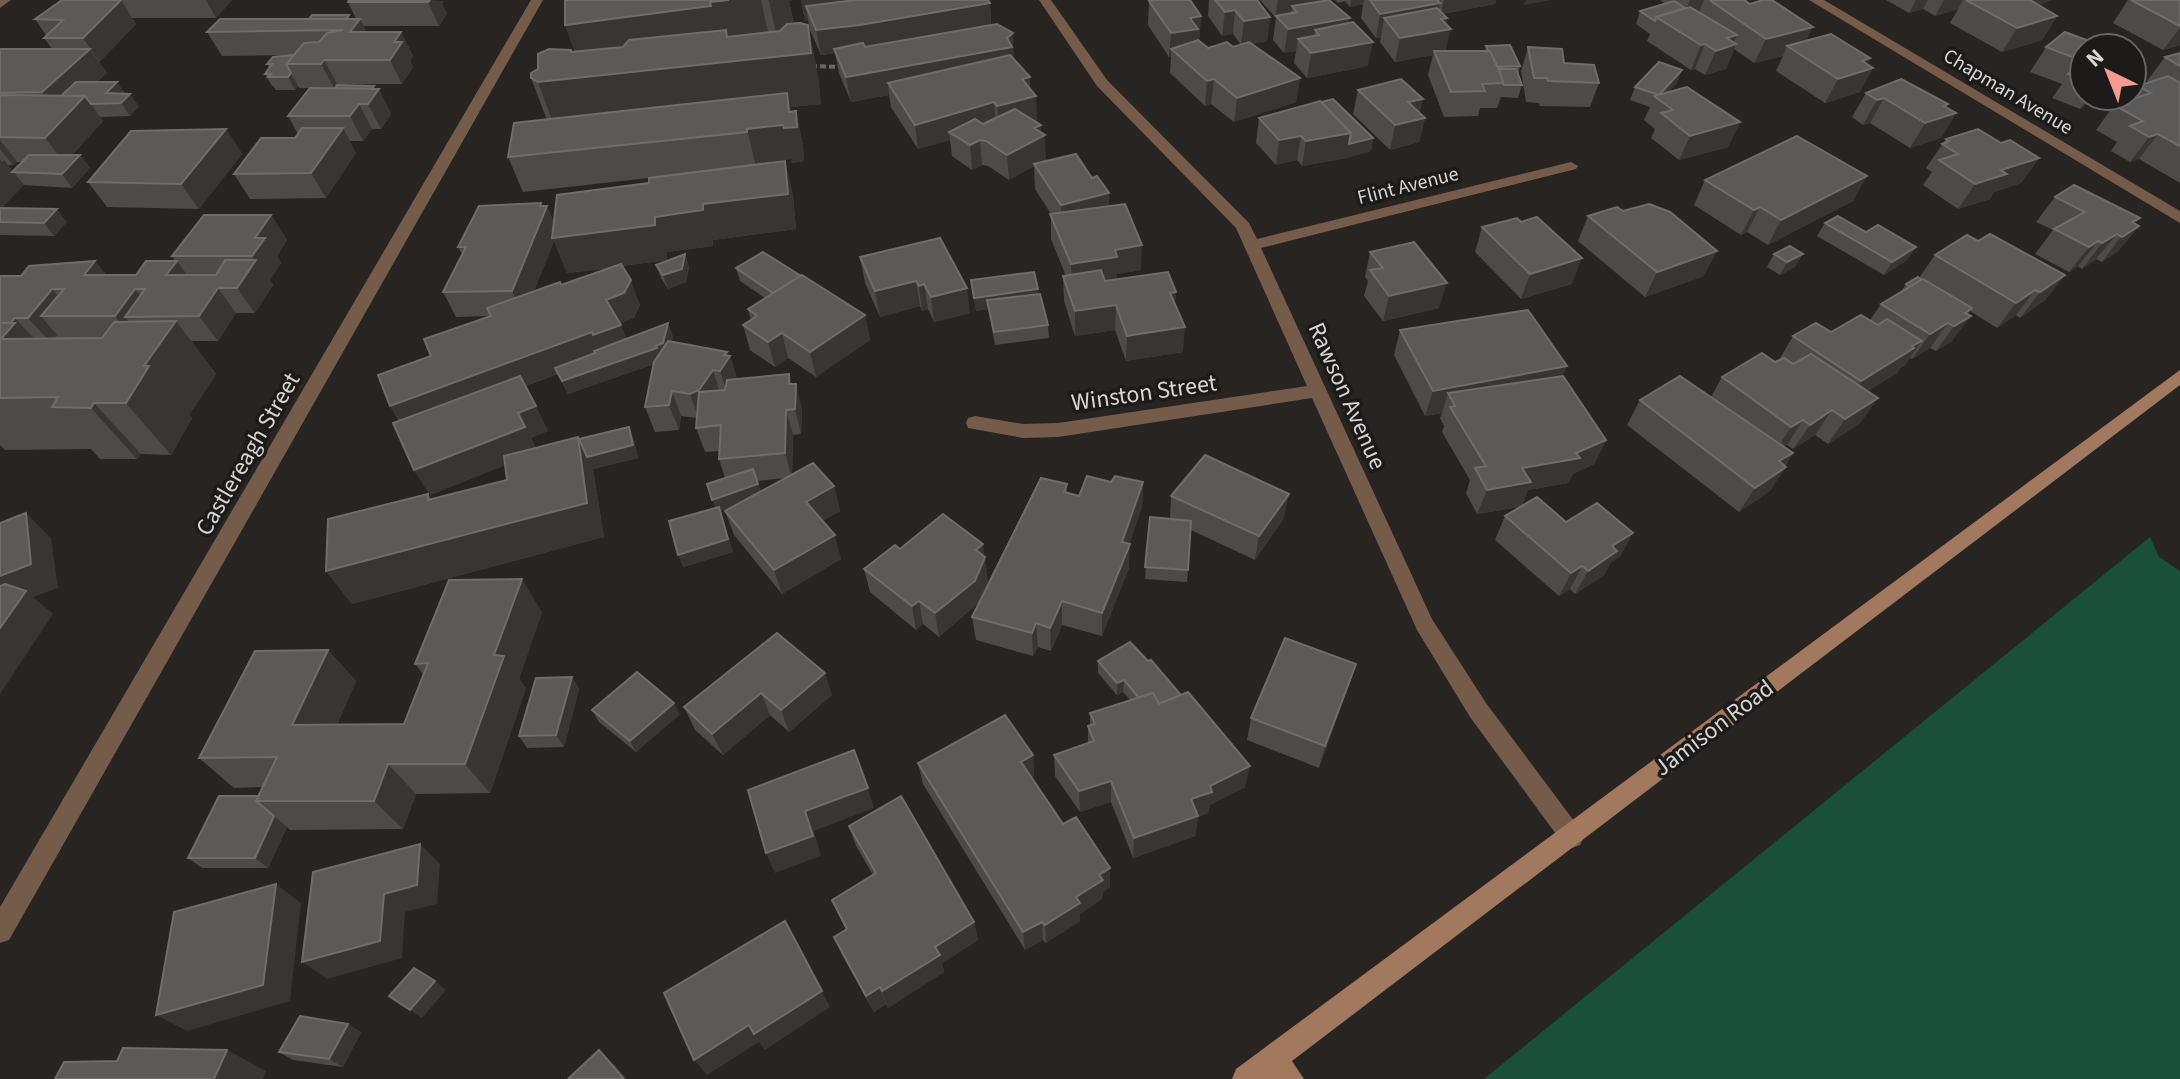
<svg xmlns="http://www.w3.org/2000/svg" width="2180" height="1079" font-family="'Source Sans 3',sans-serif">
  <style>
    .green { fill: #1a4f3b }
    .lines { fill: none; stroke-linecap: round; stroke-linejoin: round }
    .path { stroke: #6b6866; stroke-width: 4; stroke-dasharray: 6 3; stroke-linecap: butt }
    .street { fill: #755b4a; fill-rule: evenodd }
    .secondary { fill: #a2785e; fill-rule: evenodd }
    .wall { fill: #4d4a48; fill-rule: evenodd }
    .shaded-wall { fill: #383533 }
    .building { fill: #5c5a58; stroke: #6f6d6b; stroke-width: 2 }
    .labels { text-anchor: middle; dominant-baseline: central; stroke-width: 7; stroke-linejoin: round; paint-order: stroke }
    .far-street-label { font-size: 20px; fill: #d7d6d4; stroke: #1d1b19 }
    .street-label { font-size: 24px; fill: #d7d6d4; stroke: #1d1b19 }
  </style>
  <rect width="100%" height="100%" fill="#272422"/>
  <!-- green -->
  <polygon class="green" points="2150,537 2159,557 2180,571 2180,1079 1484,1079"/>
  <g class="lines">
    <!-- path -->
    <polyline class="path" points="811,66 841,67"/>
    <!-- street -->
    <g class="street">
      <polygon points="0,0 11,0 0,8"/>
      <polygon points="531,0 543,0 9,940 0,943 0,907"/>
      <polygon points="1039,0 1051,0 1107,80 1249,223 1257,239 1571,162 1578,166 1576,169 1261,248 1432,619 1486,703 1580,829 1584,837 1580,845 1572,848 1564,845 1470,717 1417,630 1312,398 1058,437 1023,438 968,428 966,423 968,418 975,416 1023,424 1058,423 1307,386 1236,228 1097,86"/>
      <polygon points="1809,0 1824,0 2180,211 2180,223"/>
    </g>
    <!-- secondary -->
    <polygon class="secondary" points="2180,370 2180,385 1292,1061 1304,1079 1232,1079 1236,1069"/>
  </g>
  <!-- wall -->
  <g class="wall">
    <path d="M 62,0 L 232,0 L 216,18 L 132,18 L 136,24 L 99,62 L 107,73 L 97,82 L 117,82 L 125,94 L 139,106 L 130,116 L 100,117 L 103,121 L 72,155 L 80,155 L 90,168 L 72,188 L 23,185 L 2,208 L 67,222 L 54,236 L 0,235 L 0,49 L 52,49 L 44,38 L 46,35 L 35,19 ZM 17,162 L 22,162 L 13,172 L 8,165 L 13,165 Z"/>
    <path d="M 565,0 L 792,0 L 789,1 L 794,24 L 808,25 L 818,76 L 821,104 L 790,107 L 791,112 L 796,111 L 803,146 L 804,161 L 791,163 L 791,159 L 756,163 L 756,165 L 785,161 L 793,196 L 796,229 L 713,240 L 713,246 L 667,252 L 667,260 L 622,266 L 640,305 L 634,318 L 620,323 L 626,339 L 673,336 L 671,342 L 727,352 L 728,356 L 730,356 L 737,379 L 789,374 L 792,384 L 802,409 L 801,434 L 793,435 L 792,475 L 834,486 L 840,511 L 822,521 L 841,559 L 782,594 L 734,535 L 725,511 L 732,507 L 720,511 L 733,552 L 683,567 L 716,508 L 725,478 L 719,459 L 719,451 L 705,452 L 696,428 L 697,418 L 681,416 L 679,430 L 655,432 L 645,407 L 654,364 L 568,394 L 558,374 L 526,386 L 548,431 L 531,438 L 536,448 L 579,439 L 634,440 L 638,458 L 593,469 L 604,537 L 352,604 L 326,571 L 428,494 L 431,499 L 507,480 L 505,465 L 430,495 L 414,470 L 399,421 L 390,406 L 431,356 L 489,316 L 456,317 L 443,292 L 462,254 L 458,247 L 541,203 L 554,223 L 649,183 L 649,178 L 523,192 L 508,157 L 547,120 L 531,78 L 571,50 L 572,52 L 575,52 L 565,25 ZM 554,241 L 567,273 L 611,268 L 561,285 L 534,291 ZM 785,478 L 761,492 L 757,481 Z"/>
    <polygon points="801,0 988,0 990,3 991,25 1014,57 1013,58 1030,88 1037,121 1036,122 1041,133 1046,160 1109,206 1141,270 1117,274 1117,279 1175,305 1183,352 1126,361 1115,330 1075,336 1064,301 1063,276 1066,276 1051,239 1051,214 1035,189 1034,166 1009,180 988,166 982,165 972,170 952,156 950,140 918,149 891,107 889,95 851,102 839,73 835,53 821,55 810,30 808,20 805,21"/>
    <polygon points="1209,0 1257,0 1270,17 1267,41 1251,44 1300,78 1296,102 1234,122 1211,104 1205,106 1170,73 1171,57 1169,57 1148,25 1149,1 1201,16 1199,40 1208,48 1233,47 1241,45 1233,34 1222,36 1208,16"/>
    <polygon points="1260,0 1321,0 1321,2 1349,23 1368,66 1307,78 1294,63 1296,51 1284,53 1273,40 1276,18"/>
    <polygon points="1335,0 1496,0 1495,4 1442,14 1447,18 1446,24 1446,51 1485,51 1486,46 1520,66 1518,75 1522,85 1518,98 1501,97 1497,108 1480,108 1478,116 1444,117 1428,75 1433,55 1395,62 1380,42 1381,37 1376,38 1361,18 1363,4 1350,7 1345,1 1338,3"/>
    <polygon points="1660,0 1747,0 1746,1 1806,41 1867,64 1860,92 1825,103 1776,71 1783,56 1754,63 1734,49 1726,69 1705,75 1695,69 1691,70 1647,41 1650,34 1636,24 1640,11 1666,4"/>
    <polygon points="1886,0 2052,0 2038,5 2057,16 2042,40 2002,52 1950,23 1958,9 1935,16 1923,9 1909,13"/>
    <polygon points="2128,0 2180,0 2180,45 2163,50 2113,23"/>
    <polygon points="444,1 442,4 447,14 439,26 363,26 366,32 401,32 413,56 410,60 413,67 402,84 337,84 334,88 379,89 391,114 381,129 372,129 363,141 349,141 356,153 326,198 250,199 234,174 295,138 298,134 288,116 309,88 299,88 298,86 295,90 276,90 273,86 272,86 265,74 269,68 267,64 287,55 222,56 207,32 309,19 349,15 351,19 356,19 348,2"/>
    <polygon points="1528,47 1564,63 1599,83 1590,107 1540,106 1539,103 1526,102 1521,71"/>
    <polygon points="2046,47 2084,48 2084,96 2095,96 2080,109 2052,98 2062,84 2030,72"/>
    <polygon points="2180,53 2180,183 2139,159 2130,162 2111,151 2117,142 2096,130 2114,105 2127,101 2131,96 2132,96 2132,94 2138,86 2149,82 2147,81 2165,57"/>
    <polygon points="1677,83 1668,92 1740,122 1728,147 1679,160 1651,138 1655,129 1644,120 1650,107 1630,100 1635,87"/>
    <polygon points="1358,90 1420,113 1425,118 1419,142 1390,150 1353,114"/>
    <polygon points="1866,93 1946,107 1956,113 1941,138 1910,148 1870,123 1863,125 1852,117"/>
    <polygon points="1259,118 1373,138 1371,151 1347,158 1302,166 1297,160 1276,165 1256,143"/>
    <polygon points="226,129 242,154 199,209 107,207 88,182"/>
    <polygon points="1946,139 2001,143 2039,158 2021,183 1994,192 1990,199 1958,209 1923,185 1932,172 1926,168"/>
    <polygon points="1705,180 1853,201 1768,245 1747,232 1741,235 1694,205"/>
    <polygon points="2055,197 2140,218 2134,224 2139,226 2118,251 2102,262 2096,259 2082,269 2078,266 2069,272 2035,254 2053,230 2036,222"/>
    <polygon points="271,215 287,240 277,256 281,263 270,280 273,285 255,313 236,313 218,341 191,341 216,374 189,415 192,418 171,455 141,454 137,459 100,459 91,449 5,450 0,445 0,276 136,275 175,261 172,256"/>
    <polygon points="1588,216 1704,276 1645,297 1578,241"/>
    <polygon points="1521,222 1572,284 1521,299 1475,252 1482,227"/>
    <polygon points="1825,223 1866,232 1916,247 1907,260 1884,275 1817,236"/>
    <polygon points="940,238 970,313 934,322 928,309 922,311 920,306 880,317 865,283 860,257"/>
    <polygon points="1978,241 2065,275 2045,300 2020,318 2016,315 1997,328 1970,311 1952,341 1936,351 1930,348 1912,359 1910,358 1904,366 1900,368 1897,373 1868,391 1878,398 1860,423 1828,444 1815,435 1793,449 1787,445 1784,447 1793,453 1770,491 1739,512 1627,425 1640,400 1711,397 1722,377 1779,360 1793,336 1831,332 1870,320 1881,304 1900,293 1906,284 1919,278 1935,255"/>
    <polygon points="1370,252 1439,308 1383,321 1364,296 1368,281 1365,277"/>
    <polygon points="685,254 689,267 686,282 668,289 661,278 656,265"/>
    <polygon points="1774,254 1795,267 1780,275 1767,267"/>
    <polygon points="736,268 801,276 865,315 870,340 816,377 788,358 775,367 750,350 743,325 751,320 748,309 765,298 740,281"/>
    <polygon points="971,280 1038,289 1038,294 1048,325 1049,338 995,345 988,309 976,311"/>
    <polygon points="1400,330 1563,376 1606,440 1594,464 1573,474 1568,483 1528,490 1521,507 1566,522 1620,557 1611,562 1604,575 1575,594 1570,589 1559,596 1495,540 1505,516 1520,507 1477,514 1466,493 1470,480 1442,432 1444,426 1440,418 1442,413 1425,416 1394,355"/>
    <polygon points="1111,482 1143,482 1142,507 1129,544 1129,568 1102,636 1062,625 1051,651 1038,647 1033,656 976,640 972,617 1067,484 1067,493 1079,496"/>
    <polygon points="1171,496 1284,518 1255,560 1191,530 1187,582 1145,579 1150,517 1170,519"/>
    <polygon points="900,549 988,581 977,604 939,637 923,624 916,630 870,592 864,569"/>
    <polygon points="542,612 519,679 526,688 490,793 416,794 403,829 290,830 287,827 268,868 202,868 188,858 259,796 263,787 234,788 199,758 328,650 356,681 337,725 404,724 424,675 415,664"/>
    <polygon points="777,633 832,695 789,732 770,715 723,755 695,730 684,707"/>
    <polygon points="1130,642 1245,787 1210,805 1208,813 1198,817 1195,836 1133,858 1111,802 1080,812 1055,776 1054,755 1088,743 1088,726 1090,725 1090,713 1130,700 1123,692 1117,695 1098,673 1098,661"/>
    <polygon points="1356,664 1319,768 1247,740 1251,718"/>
    <polygon points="572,677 579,689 564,747 527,748 519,736"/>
    <polygon points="592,710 680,714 636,752 599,722"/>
    <polygon points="1033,755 1034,776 1032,778 1063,824 1110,887 1103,892 1102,899 1080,914 1080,921 1046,943 1043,940 1025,950 923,784 918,763"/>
    <polygon points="849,826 974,922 978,940 942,963 944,972 888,1008 886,1004 874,1012 842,955 834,937 846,930 832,900 873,875 856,846"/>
    <polygon points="361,1032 343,1067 293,1060 279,1052"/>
  </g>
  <!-- shaded-wall -->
  <g class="shaded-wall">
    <polygon points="121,0 136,24 100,62 83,38"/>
    <polygon points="206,0 232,0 216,18"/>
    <polygon points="429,0 444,1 442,4 447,14 439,26 428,2"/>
    <polygon points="594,0 761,0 771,46 808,25 818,76 821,104 790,107 795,127 796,111 803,146 804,161 791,163 791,159 756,163 756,167 747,129 789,112 557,134 538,82 571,50 581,78 583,76 565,25"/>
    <polygon points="767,0 792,0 789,1 798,45 780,51 769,1"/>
    <polygon points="801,0 878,0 806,6 808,20 805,21"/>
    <polygon points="1278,0 1321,0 1321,5 1297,12 1292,6 1291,16 1276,16 1275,19"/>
    <polygon points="1351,0 1364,0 1363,4 1350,7"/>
    <polygon points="1444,0 1496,0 1495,4 1441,14"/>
    <polygon points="1526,0 1552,0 1524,5"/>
    <polygon points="1690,0 1704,0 1699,12 1684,14"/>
    <polygon points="1916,0 1928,0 1923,9 1909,13"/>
    <polygon points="1944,0 1963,0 1958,9 1935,16"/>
    <polygon points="2023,0 2052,0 2022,10"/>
    <polygon points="990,3 991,27 864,49 834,49 835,53 821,55 816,30"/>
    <polygon points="1440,3 1435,27 1384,18 1381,37 1376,38 1380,14"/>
    <polygon points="1235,10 1233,34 1222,36 1225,12"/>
    <polygon points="349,15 354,26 360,19 372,43 340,26"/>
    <polygon points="1201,16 1199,40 1171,49 1171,57 1169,57 1171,33 1190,18"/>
    <polygon points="2057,16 2042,40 2002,52 2017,28"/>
    <polygon points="1270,17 1267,41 1241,45 1244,21"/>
    <polygon points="1350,18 1345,42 1319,35 1315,30 1312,48 1298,39 1296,51 1284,53 1288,29"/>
    <polygon points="1447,18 1444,30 1451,29 1445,53 1434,51 1433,55 1395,62 1400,38 1441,19"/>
    <polygon points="1813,27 1801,51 1787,46 1783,56 1754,63 1766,39"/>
    <polygon points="2180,28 2180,45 2163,50"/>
    <polygon points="401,32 413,56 410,60 413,67 402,84 390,60 394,42"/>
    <polygon points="1013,33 1014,57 1012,59 888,83 889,95 851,102 846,77 1007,38"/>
    <polygon points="1737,35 1732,46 1736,44 1726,69 1705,75 1716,51 1727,38"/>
    <polygon points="1373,42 1368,66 1307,78 1311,53"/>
    <polygon points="1705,44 1695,69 1691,70 1701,45"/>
    <polygon points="90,49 107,73 74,104 51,104 42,92"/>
    <polygon points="1870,58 1863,71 1873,68 1860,92 1825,103 1838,79 1862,61"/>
    <polygon points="324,60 337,84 334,88 321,64"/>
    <polygon points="1682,70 1677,83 1660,101 1659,95"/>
    <polygon points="291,73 298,86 295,90 288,77"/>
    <polygon points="1030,77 1030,98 1036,96 1037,121 999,131 997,106 1022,79"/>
    <polygon points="1300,78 1296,102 1234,122 1237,98"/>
    <polygon points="1214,79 1211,104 1205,106 1207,81"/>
    <polygon points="117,82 126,95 106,93"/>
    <polygon points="374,86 377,92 379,89 391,114 381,129 368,104 366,96"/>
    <polygon points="130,94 139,106 130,116 121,103"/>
    <polygon points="85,96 103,121 64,163 45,138"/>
    <polygon points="2090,96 2095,96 2080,109"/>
    <polygon points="1884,98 1870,123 1863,125 1877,100"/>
    <polygon points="1423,99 1418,119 1425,118 1419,142 1390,150 1395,125 1408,102"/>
    <polygon points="994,102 996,126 949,132 950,140 918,149 915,125"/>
    <polygon points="359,104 372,129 363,141 350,116"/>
    <polygon points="1948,104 1940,119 1956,113 1941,138 1910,148 1925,123 1944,106"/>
    <polygon points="1740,122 1728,147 1679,160 1690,136"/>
    <polygon points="1041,125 1041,137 1045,135 1046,160 1034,164 1034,166 1009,180 1007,155 1034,128"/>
    <polygon points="343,128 356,153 326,198 311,173"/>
    <polygon points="226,129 242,154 199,209 181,184"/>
    <polygon points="1351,133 1373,138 1371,151 1347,158 1302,166 1306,141"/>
    <polygon points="2158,134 2139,159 2130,162 2149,137"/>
    <polygon points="1301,136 1297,160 1276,165 1279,140"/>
    <polygon points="0,140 17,162 13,165 0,149"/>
    <polygon points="980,140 982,165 972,170 970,145"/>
    <polygon points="80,155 90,168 72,188 62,174"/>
    <polygon points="2039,158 2021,183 1994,192 1990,199 1958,209 1975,184 2001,170"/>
    <polygon points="0,159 2,162 4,160 24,185 0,210"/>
    <polygon points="785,161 793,196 796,229 713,240 713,246 667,252 667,260 567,273 554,241 524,316 512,291 541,203 545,212 547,206 558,231 655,217 703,204"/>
    <polygon points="1867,176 1853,201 1768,245 1781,220"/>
    <polygon points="1109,193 1109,218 1062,230 1061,205"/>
    <polygon points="1760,207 1747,232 1741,235 1754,210"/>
    <polygon points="57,209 67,222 54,236 44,223"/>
    <polygon points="271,215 287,240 277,256 281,263 270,280 273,285 255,313 237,288 255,261 252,256 255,238"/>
    <polygon points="2140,218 2126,234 2139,226 2118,251 2102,262 2132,222"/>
    <polygon points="2117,234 2096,259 2082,269 2102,243"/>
    <polygon points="2098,241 2078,266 2069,272 2089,247"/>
    <polygon points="1142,245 1141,270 1117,274 1117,282 1072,289 1071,264 1115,250"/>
    <polygon points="1916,247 1907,260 1884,275 1892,262"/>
    <polygon points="1717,251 1704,276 1645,297 1657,272"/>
    <polygon points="685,254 689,267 686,282 668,289 663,275"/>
    <polygon points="1803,254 1795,267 1780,275 1787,262"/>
    <polygon points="1582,258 1572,284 1521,299 1530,274"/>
    <polygon points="95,261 116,286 84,275"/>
    <polygon points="177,261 195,286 166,275"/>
    <polygon points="2065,275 2045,300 2020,318 2040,292"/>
    <polygon points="631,280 640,305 634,318 616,325 606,300"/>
    <polygon points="916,281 920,306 880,317 875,291"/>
    <polygon points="1447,283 1439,308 1383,321 1389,296"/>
    <polygon points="924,284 928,309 922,311 919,286"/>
    <polygon points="218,288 236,313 218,341 199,316"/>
    <polygon points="967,288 970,313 934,322 931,297"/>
    <polygon points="52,289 74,314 41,316 57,335 51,343 28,318"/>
    <polygon points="135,289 155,314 125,317 140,335 135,341 115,316"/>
    <polygon points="1038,289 1039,302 987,300 988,309 976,311 974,298"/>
    <polygon points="2035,290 2016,315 1997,328 2016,303"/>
    <polygon points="1176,292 1174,318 1170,293"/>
    <polygon points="1116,305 1115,330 1075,336 1075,311"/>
    <polygon points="1972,308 1963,321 1971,316 1952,341 1936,351 1954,326 1965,313"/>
    <polygon points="865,315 870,340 816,377 810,352"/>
    <polygon points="15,318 38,343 1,339 7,327"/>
    <polygon points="176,321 216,374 189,415 192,418 171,455 126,403 144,366"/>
    <polygon points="668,323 673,336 668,356 662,361 568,394 562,381 656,346"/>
    <polygon points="1948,323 1930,348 1912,359 1930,334"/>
    <polygon points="621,325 631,350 604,360 593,335"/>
    <polygon points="1185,327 1183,352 1126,361 1127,336"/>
    <polygon points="592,332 602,357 406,431 390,406"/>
    <polygon points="782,333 788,358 775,367 768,342"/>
    <polygon points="1922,341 1904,366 1900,368 1897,373 1844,406 1861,381"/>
    <polygon points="727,352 729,358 730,356 737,381 728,396 720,371 724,355"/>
    <polygon points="1567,366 1556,391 1455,406 1448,393 1442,413 1425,416 1433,391"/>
    <polygon points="713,370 721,396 699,419 690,394"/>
    <polygon points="789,374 795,396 796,384 802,409 801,434 789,384"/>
    <polygon points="672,391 681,416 679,430 669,405"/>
    <polygon points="1878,398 1860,423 1828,444 1845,419"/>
    <polygon points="94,403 141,454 137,459 91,408"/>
    <polygon points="536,406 548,431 531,438 538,452 430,495 414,470 518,413"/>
    <polygon points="786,410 793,435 792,478 785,453"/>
    <polygon points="1832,410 1815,435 1793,449 1810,425"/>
    <polygon points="1803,420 1787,445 1775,452 1791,427"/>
    <polygon points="629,427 634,440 638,458 593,469 604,537 352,604 326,571 587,503 578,437 587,457"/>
    <polygon points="1606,440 1594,464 1573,474 1568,483 1528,490 1520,507 1477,514 1487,490 1522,468 1576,453"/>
    <polygon points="1793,453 1781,471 1786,467 1770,491 1739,512 1755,488 1779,461"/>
    <polygon points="1143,482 1142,507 1124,560 1130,544 1129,568 1102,636 1102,613 1122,542"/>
    <polygon points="758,484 762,497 720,511 733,552 683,567 678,555 717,512 712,500"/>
    <polygon points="834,486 840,511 813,526 806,502"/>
    <polygon points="1289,494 1284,518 1255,560 1259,536"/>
    <polygon points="26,513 51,538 58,588 33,597 53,614 0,694 0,576"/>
    <polygon points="1633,533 1620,557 1611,562 1604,575 1575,594 1588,571 1612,546"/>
    <polygon points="835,535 841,559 782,594 774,570"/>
    <polygon points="983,544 988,581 977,604 939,637 935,613 976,550"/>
    <polygon points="1582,566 1570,589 1559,596 1571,573"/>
    <polygon points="522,579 542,612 519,679 526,688 490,793 465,764 494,655"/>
    <polygon points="919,601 923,624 916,630 912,606"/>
    <polygon points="1062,601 1062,625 1051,651 1050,628"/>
    <polygon points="1036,623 1038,647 1033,656 1032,633"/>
    <polygon points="328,650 356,681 323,756 292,725"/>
    <polygon points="1356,664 1349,686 1319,768 1325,746"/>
    <polygon points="825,673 832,695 789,732 781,710"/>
    <polygon points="572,677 579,689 564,747 556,735"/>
    <polygon points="1124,680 1123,692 1117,695 1117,683"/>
    <polygon points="761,693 770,715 723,755 712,734"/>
    <polygon points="674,703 680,714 636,752 630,741"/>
    <polygon points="1033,755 1034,776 1023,783 1021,762"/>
    <polygon points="388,764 416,794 403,829 374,801"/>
    <polygon points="1250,766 1245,787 1210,805 1208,813 1198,817 1195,836 1133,858 1134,838 1210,786"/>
    <polygon points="1111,781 1111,802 1080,812 1079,791"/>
    <polygon points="868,788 874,808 814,831 821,856 775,873 766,853 805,811"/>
    <polygon points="274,816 287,827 268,868 255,858"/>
    <polygon points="420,844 440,864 437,904 405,912 402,958 327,979 302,962 384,894"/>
    <polygon points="1110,868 1110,887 1103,892 1102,899 1080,914 1080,921 1046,943 1045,925 1099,875"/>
    <polygon points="276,884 301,903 290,1001 187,1031 156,1015"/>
    <polygon points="974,922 978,940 942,963 944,972 888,1008 882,991 935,947"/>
    <polygon points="1042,922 1043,940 1025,950 1023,932"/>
    <polygon points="435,981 446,990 422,1018 410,1010"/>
    <polygon points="880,987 886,1004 874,1012 866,996"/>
    <polygon points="822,991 830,1007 765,1050 759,1042 707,1075 694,1060 749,1025"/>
    <polygon points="348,1024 361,1032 343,1067 329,1059"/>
    <polygon points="227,1050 266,1071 263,1079 214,1079"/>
    <polygon points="599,1050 615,1065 627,1079 624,1079"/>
  </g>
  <!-- building -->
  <g class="building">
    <polygon points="62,0 121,0 83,38 44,38 63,20 35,19"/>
    <polygon points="349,0 430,0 428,2 348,2"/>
    <polygon points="565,0 729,0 710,2 711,6 565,25"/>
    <polygon points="856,0 988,0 990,3 860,25 816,30 806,6"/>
    <polygon points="1156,0 1190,0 1201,16 1190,18 1198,29 1171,33 1149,1"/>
    <polygon points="1215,0 1257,0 1270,17 1244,21 1235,10 1225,12"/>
    <polygon points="1329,0 1350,18 1288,29 1276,16 1297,12 1292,6"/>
    <polygon points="1370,0 1437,0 1440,3 1380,14"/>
    <polygon points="1716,0 1744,0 1750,4 1763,0 1772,0 1813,27 1766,39 1711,1"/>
    <polygon points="1966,0 2030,0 2057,16 2017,28"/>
    <polygon points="2131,0 2180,0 2180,26"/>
    <polygon points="1674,1 1685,8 1656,17 1655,21 1640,11"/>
    <polygon points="1690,7 1737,35 1727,38 1736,44 1716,51 1705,44 1701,45 1656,17"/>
    <polygon points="1437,8 1447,18 1441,19 1451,29 1400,38 1384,18"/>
    <polygon points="312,15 349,15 346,19 309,19"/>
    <polygon points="220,19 360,19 350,32 401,32 394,42 402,42 390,60 324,60 321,64 286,64 304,43 319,42 327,33 343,30 207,32"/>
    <polygon points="1353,22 1373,42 1311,53 1298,39 1319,35 1315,30"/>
    <polygon points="800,23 808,25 811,53 538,82 531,78 531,73 538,69 538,54 549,49 571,50 571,52 623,47 629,40 726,30 727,37 780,31 787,24"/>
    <polygon points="997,24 1013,33 1007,38 1012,47 846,77 834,49 863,43 865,47"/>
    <polygon points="2065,32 2108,48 2084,48 2084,80 2068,74 2083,61 2046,47"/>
    <polygon points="1831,34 1870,58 1862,61 1873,68 1838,79 1787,46"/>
    <polygon points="1198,40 1208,48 1227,42 1233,47 1249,42 1300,78 1237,98 1214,79 1207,81 1171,49"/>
    <polygon points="1510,45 1520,66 1497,67 1486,46"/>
    <polygon points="1528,47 1562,49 1564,63 1594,65 1599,83 1548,81 1547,78 1534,78"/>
    <polygon points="0,49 90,49 42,92 0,93"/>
    <polygon points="1434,51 1490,51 1505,83 1482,84 1485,91 1451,92"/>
    <polygon points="2180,53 2180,66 2165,57"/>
    <polygon points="294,55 286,64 291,73 288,77 268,77 271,74 265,74 272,64 267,64 273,57"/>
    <polygon points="1010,55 1030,77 1022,79 1036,96 997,106 994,102 915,125 888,83"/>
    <polygon points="1659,62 1682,70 1659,95 1635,87"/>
    <polygon points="1499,69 1516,69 1522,85 1504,85"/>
    <polygon points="2168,76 2180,83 2180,146 2158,134 2149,137 2130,126 2143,121 2114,105 2151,93 2138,86"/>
    <polygon points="1401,79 1423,99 1408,102 1425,118 1395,125 1358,90"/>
    <polygon points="1901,79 1948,104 1944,106 1956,113 1925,123 1884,98 1877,100 1866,93"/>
    <polygon points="76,82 117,82 106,93 130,94 121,103 91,104 85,96 61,96"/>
    <polygon points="337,85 374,86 371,89 335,88"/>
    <polygon points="1687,87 1740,122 1690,136 1661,113 1673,110 1654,96"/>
    <polygon points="310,88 379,89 368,104 359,104 350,116 288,116"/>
    <polygon points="787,93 789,112 796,111 797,127 784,128 783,125 747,129 747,132 508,157 514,123"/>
    <polygon points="0,95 85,96 45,138 0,137"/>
    <polygon points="1333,99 1373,138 1349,144 1351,133 1321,102"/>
    <polygon points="1320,101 1351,133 1306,141 1301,136 1279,140 1259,118"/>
    <polygon points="1015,109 1041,125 1034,128 1045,135 1007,155 986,141 980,140 970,145 949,132 975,119 983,124"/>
    <polygon points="302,128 343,128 311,173 234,174 261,138 295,138"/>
    <polygon points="226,129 181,184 88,182 131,131"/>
    <polygon points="1978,129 2001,143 2010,140 2039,158 2001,170 2007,174 1975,184 1939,160 1958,154 1942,144 1949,141 1946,139"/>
    <polygon points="1797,136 1867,176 1781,220 1760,207 1754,210 1705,180"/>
    <polygon points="1076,154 1092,178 1097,176 1109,193 1061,205 1034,164"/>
    <polygon points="29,155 80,155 62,174 12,172"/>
    <polygon points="785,161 788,194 703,204 703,210 655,217 655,225 552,238 557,195 649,183 649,178"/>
    <polygon points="2074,185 2140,218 2132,222 2139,226 2122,237 2117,234 2102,243 2098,241 2089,247 2054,229 2085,212 2055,197"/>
    <polygon points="541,203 540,206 547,206 512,291 443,292 466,247 458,247 479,206"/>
    <polygon points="1125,204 1142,245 1115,250 1117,257 1071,264 1050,214"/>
    <polygon points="1649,204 1670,212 1717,251 1657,272 1588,216 1617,207 1623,211"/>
    <polygon points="0,208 57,209 44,223 0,222"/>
    <polygon points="204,215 271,215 255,238 265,238 252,256 172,256"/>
    <polygon points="1838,216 1866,232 1878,225 1916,247 1892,262 1825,223"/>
    <polygon points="1537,217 1582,258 1530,274 1482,227 1517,218 1521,222"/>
    <polygon points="1990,234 2065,275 2040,292 2035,290 2016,303 1935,255 1967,235 1978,241"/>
    <polygon points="940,238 967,288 931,297 924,284 919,286 916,281 875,291 860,257"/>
    <polygon points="1414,242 1447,283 1389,296 1370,270 1383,268 1370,252"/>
    <polygon points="1790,246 1803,254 1787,262 1774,254"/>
    <polygon points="763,252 801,276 773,293 736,268"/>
    <polygon points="685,254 682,269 663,275 656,265"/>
    <polygon points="225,260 256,260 237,288 218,288 199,316 125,317 145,289 135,289 115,316 41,316 64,289 52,289 28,318 15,318 10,323 0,323 0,276 21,276 29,266 95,261 84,275 136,275 146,261 177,261 166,275 216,275"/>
    <polygon points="621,264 631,280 624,293 606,300 621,325 593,335 592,332 390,406 378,375 431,356 424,339 491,316 487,308 560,282 561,285"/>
    <polygon points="1101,270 1105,281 1168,272 1176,292 1170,293 1185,327 1127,336 1116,305 1075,311 1063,276"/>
    <polygon points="1034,272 1038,289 974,298 971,280"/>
    <polygon points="802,275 865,315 810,352 782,333 768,342 743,325 757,316 748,309"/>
    <polygon points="1918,277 1922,280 1910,287 1906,284"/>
    <polygon points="1923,279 1972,308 1965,313 1971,316 1954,326 1948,323 1930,334 1881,304"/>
    <polygon points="1040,294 1048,325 994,332 987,300"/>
    <polygon points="1528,310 1567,366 1433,391 1400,330"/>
    <polygon points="1861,315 1878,325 1887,319 1922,341 1912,346 1914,348 1861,381 1793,336 1816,323 1831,332"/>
    <polygon points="176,321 144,366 149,366 126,403 94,403 91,408 52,407 58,397 0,398 0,323 15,323 1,339 102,338 114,322"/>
    <polygon points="668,323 663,343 656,346 657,348 562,381 555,368 595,353 594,351"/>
    <polygon points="668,341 727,352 724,355 730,356 720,371 713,370 699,390 690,394 672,391 669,405 645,407 654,362"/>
    <polygon points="1762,353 1775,362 1784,358 1793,364 1811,354 1878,398 1845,419 1832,410 1810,425 1803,420 1791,427 1722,377"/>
    <polygon points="789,374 789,384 796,384 795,409 786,410 785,453 719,459 721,425 696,428 699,392 725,390 727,380"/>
    <polygon points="520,376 536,406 518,413 525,427 414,470 393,423"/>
    <polygon points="1563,376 1606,440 1576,453 1580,458 1522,468 1531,482 1487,490 1475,468 1486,466 1450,407 1455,406 1448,393"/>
    <polygon points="1680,376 1793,453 1779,461 1786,467 1755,488 1640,400"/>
    <polygon points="629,427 633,445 587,457 579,439"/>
    <polygon points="578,437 587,503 326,571 328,519 428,494 428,500 507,480 504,456"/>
    <polygon points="1205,455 1289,494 1259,536 1171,496"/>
    <polygon points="813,463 834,486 806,502 835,535 774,570 725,511"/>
    <polygon points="753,469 758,484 712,500 707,484"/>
    <polygon points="1087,476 1111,482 1115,476 1143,482 1122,542 1130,544 1102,613 1062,601 1050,628 1036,623 1032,633 972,617 1041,478 1067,484 1064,492 1079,496"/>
    <polygon points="1537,497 1566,522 1597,503 1633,533 1612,546 1617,551 1588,571 1582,566 1571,573 1505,516"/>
    <polygon points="719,507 728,539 678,555 669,521"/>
    <polygon points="26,513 31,564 0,576 0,523"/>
    <polygon points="943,514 983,544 976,550 985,557 975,581 935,613 919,601 912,606 864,569 895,545 900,549"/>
    <polygon points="1150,517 1191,521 1188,570 1145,567"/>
    <polygon points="522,579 494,655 504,656 465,764 388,764 374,801 256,801 277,757 199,758 255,651 328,650 292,725 404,724 428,663 415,664 449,580"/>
    <polygon points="5,584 26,591 0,628 0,586"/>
    <polygon points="777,633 825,673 781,710 761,693 712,734 684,707"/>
    <polygon points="1285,638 1356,664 1325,746 1251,718"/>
    <polygon points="1130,642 1148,661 1151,660 1181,695 1159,704 1153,693 1139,698 1124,680 1117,683 1098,661"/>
    <polygon points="637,672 674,703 630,741 592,710"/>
    <polygon points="572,677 556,735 519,736 536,678"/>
    <polygon points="1188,692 1250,766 1210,786 1212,792 1191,799 1198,816 1134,838 1111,781 1079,791 1054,755 1094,741 1088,726 1095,724 1090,713 1153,693 1159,704"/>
    <polygon points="1005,715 1033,755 1021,762 1063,824 1076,817 1110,868 1099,875 1103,880 1076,897 1080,903 1045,925 1042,922 1023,932 918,763"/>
    <polygon points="854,750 868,788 805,811 813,836 766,853 748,790"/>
    <polygon points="219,796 259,796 256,801 274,816 255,858 188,858"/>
    <polygon points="901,796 974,922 935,947 940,955 882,991 880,987 866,996 834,937 847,929 832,900 876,873 849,826"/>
    <polygon points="420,844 417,885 384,894 380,941 302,962 313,872"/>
    <polygon points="276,884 263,985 156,1015 174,912"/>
    <polygon points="785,921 822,991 754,1034 749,1025 694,1060 664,993"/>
    <polygon points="414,968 435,981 410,1010 389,996"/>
    <polygon points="300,1016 348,1024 329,1059 279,1052"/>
    <polygon points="123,1048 227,1050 214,1079 55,1079 64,1062 117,1061"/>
    <polygon points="599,1050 624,1079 568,1079"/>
  </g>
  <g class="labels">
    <!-- far-street labels -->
    <g class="far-street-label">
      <text transform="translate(2008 92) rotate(31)">Chapman Avenue</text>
      <text transform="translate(1408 186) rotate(-14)">Flint Avenue</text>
    </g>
    <!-- street labels -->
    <g class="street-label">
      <text transform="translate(1144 393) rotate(-8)">Winston Street</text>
      <text transform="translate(1347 396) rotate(66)">Rawson Avenue</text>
      <text transform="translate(248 454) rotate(-60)">Castlereagh Street</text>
      <text transform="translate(1714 728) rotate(-37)">Jamison Road</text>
    </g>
  </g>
  <!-- north arrow -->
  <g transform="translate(2108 72) rotate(317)"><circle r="38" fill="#1d1b19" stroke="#676664" stroke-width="2"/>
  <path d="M0-6L14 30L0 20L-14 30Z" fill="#f59c91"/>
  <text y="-12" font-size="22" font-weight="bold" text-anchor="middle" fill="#d7d6d4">N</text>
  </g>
</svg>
